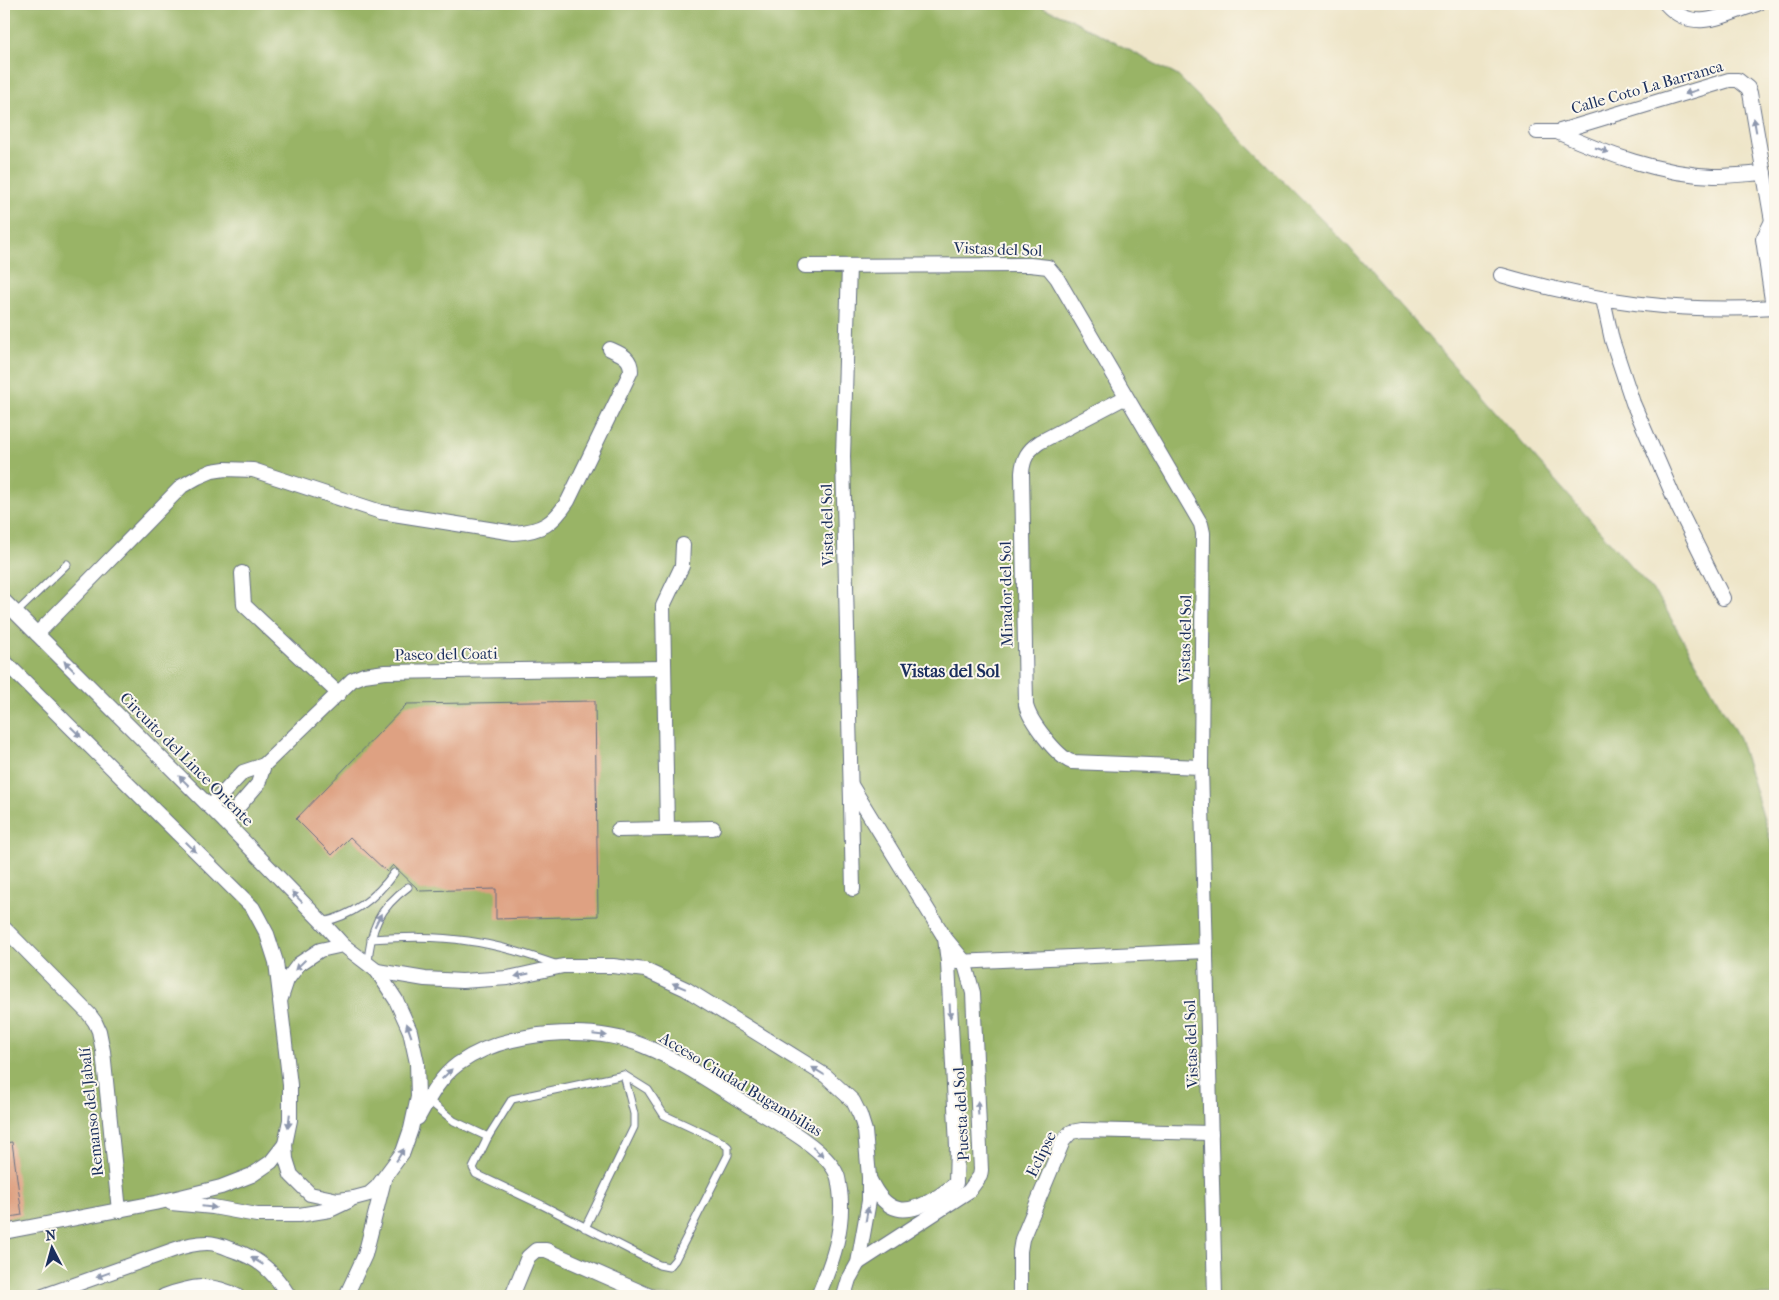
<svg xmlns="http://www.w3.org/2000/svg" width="1779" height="1300" font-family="'IM FELL French Canon',serif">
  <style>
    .forest { fill: #99b466; stroke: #5a7262 }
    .building { fill: #dea182 }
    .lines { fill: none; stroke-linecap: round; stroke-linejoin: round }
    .service-casing { stroke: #656f83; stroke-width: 9 }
    .minor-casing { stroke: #656f83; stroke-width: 16 }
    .service { stroke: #fff; stroke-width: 7 }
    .minor { stroke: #fff; stroke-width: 14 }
    .oneway { fill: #8d97ae }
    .labels { text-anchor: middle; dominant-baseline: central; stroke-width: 4; stroke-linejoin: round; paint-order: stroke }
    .street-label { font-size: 16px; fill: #1b2f5e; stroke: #fbf7ec }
    .neighbourhood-label { font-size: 18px; font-weight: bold; fill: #1b2f5e; stroke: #fbf7ec }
  </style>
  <rect width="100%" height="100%" fill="#fbf7ec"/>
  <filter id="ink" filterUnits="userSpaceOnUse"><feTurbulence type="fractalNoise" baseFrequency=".02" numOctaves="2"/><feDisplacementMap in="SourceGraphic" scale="10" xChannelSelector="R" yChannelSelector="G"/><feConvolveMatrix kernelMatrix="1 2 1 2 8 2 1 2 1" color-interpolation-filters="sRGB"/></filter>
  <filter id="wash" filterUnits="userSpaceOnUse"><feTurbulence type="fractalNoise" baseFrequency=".0096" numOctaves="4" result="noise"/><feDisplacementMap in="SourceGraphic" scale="20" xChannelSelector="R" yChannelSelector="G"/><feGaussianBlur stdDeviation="1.12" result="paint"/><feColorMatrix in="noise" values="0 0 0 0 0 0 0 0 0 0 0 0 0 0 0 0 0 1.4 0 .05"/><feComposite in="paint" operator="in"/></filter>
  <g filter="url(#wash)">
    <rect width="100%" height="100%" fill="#eee5c8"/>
    <!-- forest -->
    <polygon class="forest" points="4,4 1034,4 1069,18 1178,76 1347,245 1660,599 1739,738 1775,855 1775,1296 4,1296"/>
    <g id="blocks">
      <!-- building -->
      <g class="building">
        <polygon points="595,701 598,916 496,919 496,889 420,891 393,865 387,872 350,837 332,855 296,819 407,704"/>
        <polygon points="12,1142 22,1215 4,1218 4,1143"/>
      </g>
    </g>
  </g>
  <g filter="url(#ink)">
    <use href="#blocks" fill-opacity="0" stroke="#656f83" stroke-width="1"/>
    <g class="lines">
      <!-- service casing -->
      <g class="service-casing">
        <g id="service">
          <polyline points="16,613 67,564"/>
          <path d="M 323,922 C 354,915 376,898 394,873"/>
          <path d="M 371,939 C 404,937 435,936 468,941 C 499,945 529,955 558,965"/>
          <path d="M 368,964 C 370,929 379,908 408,887"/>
          <polygon points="624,1075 648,1090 664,1115 722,1142 728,1147 728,1155 675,1260 669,1267 659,1265 542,1205 476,1174 473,1168 488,1137 512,1099"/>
          <polyline points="428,1100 454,1121 488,1137"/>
          <polyline points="585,1228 634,1127 634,1114 624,1075"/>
        </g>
      </g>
      <!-- minor casing -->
      <g class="minor-casing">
        <g id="minor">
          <path d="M 1666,4 C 1694,35 1725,14 1757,4"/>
          <polyline points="1537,132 1557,132 1729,80 1738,80 1748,88 1750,93 1772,221 1775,231"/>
          <path d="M 1557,132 C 1606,154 1660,174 1714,176 C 1731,176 1748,174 1764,173"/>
          <polyline points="1772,221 1763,239 1773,307"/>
          <polyline points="805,266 1030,265 1048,267 1057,278 1201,524 1203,533 1201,767 1215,1296"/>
          <polyline points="849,266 843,456 853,889"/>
          <path d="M 1501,275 C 1595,302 1678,313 1775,307"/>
          <polyline points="1603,299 1612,340 1633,403 1678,507 1723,598"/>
          <path d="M 1126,397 L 1040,442 C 1028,450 1023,458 1022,473 L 1026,705 C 1029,720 1057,757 1072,762 L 1201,767"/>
          <polyline points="242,573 244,605 339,694"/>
          <polyline points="4,601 225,822 322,922 343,945 377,971 396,1000 410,1031 417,1063 418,1097 411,1129 403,1152 377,1187 369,1194 354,1198 338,1200 310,1194 291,1175 286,1159 285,1144 290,1120 290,1085 280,1001 287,980 299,964 320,950 343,945"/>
          <path d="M 37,634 L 182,486 L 198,477 L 212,471 L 225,469 L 253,470 L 381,512 L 514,533 C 542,531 553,524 568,501 L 631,371 C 631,357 621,354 610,349"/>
          <polyline points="4,661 253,908 267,934 276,962 280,996"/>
          <polyline points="851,785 945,938 964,961 973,993 981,1170 980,1176 969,1191 858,1263"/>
          <polyline points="210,807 243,772 264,765 352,680 364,675 385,672 664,668"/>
          <polyline points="225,822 258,784 264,765"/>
          <polyline points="667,829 663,606 682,566 683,545"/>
          <polyline points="618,830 713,828"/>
          <polyline points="4,928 89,1014 95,1022 99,1031 103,1051 119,1211"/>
          <polyline points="957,962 1206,951"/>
          <polyline points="377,971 425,979 462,981 508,978 563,966 613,966 645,970 686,989 826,1076 853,1101 860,1115 865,1131 869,1177 869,1201 858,1263 849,1279 844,1296"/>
          <path d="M 418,1118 C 429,1098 440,1077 458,1064 C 506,1030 591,1024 644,1046 C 681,1061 715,1085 749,1106 C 774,1121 826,1148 837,1175 C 839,1179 839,1186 840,1190 C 845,1228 832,1263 818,1296"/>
          <path d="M 870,1180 C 886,1214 906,1217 937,1197 C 943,1193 950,1189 956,1183 L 957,1147 L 948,962 L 945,938"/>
          <polyline points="171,1203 213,1207 257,1215 299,1215 330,1210 349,1201"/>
          <polyline points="4,1232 160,1202 221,1187 252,1175 271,1162 285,1144"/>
          <path d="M 43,1296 L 173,1250 C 184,1246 195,1243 207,1243 C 214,1243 223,1246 230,1249 C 259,1258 273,1271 289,1296"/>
          <path d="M 164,1296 C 192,1286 211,1282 237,1296"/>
          <polyline points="346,1296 365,1255 384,1180"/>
          <polyline points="512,1296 528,1257 536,1250 546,1250 650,1296"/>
          <polyline points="1020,1296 1020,1251 1022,1239 1063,1141 1071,1132 1082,1130 1211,1133"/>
        </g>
      </g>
      <!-- service -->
      <use href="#service" class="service"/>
      <!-- minor -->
      <use href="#minor" class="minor"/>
    </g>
    <!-- one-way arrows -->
    <defs><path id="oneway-solid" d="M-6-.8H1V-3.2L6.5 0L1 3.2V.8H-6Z" transform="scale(1.25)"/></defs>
    <g class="oneway">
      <use href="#oneway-solid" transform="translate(1691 92) rotate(163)"/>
      <use href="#oneway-solid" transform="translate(1755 125) rotate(-100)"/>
      <use href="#oneway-solid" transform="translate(1602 150) rotate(19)"/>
      <use href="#oneway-solid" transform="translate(69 666) rotate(-135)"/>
      <use href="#oneway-solid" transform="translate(76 732) rotate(45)"/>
      <use href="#oneway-solid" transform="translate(184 781) rotate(-135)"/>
      <use href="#oneway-solid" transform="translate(191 847) rotate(45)"/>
      <use href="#oneway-solid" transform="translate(297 897) rotate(-134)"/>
      <use href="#oneway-solid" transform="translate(378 920) rotate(-63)"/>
      <use href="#oneway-solid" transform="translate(300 965) rotate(136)"/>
      <use href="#oneway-solid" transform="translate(522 975) rotate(168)"/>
      <use href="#oneway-solid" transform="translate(679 986) rotate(-157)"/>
      <use href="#oneway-solid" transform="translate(950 1011) rotate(87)"/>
      <use href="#oneway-solid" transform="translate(409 1030) rotate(-109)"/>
      <use href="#oneway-solid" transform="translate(600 1035) rotate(6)"/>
      <use href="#oneway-solid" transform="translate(818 1071) rotate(-148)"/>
      <use href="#oneway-solid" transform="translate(447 1074) rotate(-45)"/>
      <use href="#oneway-solid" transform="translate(978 1108) rotate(-93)"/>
      <use href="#oneway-solid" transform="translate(289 1121) rotate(96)"/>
      <use href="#oneway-solid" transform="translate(818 1152) rotate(41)"/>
      <use href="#oneway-solid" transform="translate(400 1155) rotate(-59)"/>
      <use href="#oneway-solid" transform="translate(209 1207) rotate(6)"/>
      <use href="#oneway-solid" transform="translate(867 1214) rotate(-80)"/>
      <use href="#oneway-solid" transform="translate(257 1261) rotate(-149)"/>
      <use href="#oneway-solid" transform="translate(103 1275) rotate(160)"/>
    </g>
  </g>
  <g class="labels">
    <!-- street labels -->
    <g class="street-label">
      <text transform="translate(1647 87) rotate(-16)">Calle Coto La Barranca</text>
      <text transform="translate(998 249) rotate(2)">Vistas del Sol</text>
      <text transform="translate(827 525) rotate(-91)">Vista del Sol</text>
      <text transform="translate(1006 594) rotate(-91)">Mirador del Sol</text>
      <text transform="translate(1185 639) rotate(-89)">Vistas del Sol</text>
      <text transform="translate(446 654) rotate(-1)">Paseo del Coati</text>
      <text transform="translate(187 759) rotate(45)">Circuito del Lince Oriente</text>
      <text transform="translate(1191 1044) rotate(-92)">Vistas del Sol</text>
      <text transform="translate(741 1084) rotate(31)">Acceso Ciudad Bugambilias</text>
      <text transform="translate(91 1112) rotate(-96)">Remanso del Jabalí</text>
      <text transform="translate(961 1114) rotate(-93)">Puesta del Sol</text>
      <text transform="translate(1041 1154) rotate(-64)">Eclipse</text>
    </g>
    <!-- neighbourhood labels -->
    <g class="neighbourhood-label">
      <text x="950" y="671">Vistas del Sol</text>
    </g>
  </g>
  <!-- margin -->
  <rect width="1779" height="1300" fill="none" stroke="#fbf7ec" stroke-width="20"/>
  <!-- north arrow -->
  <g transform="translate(52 1248) rotate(354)" stroke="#fbf7ec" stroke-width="4" paint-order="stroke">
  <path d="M0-4L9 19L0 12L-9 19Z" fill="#1b2f5e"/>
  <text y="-8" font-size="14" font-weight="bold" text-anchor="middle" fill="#1b2f5e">N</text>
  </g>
</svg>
